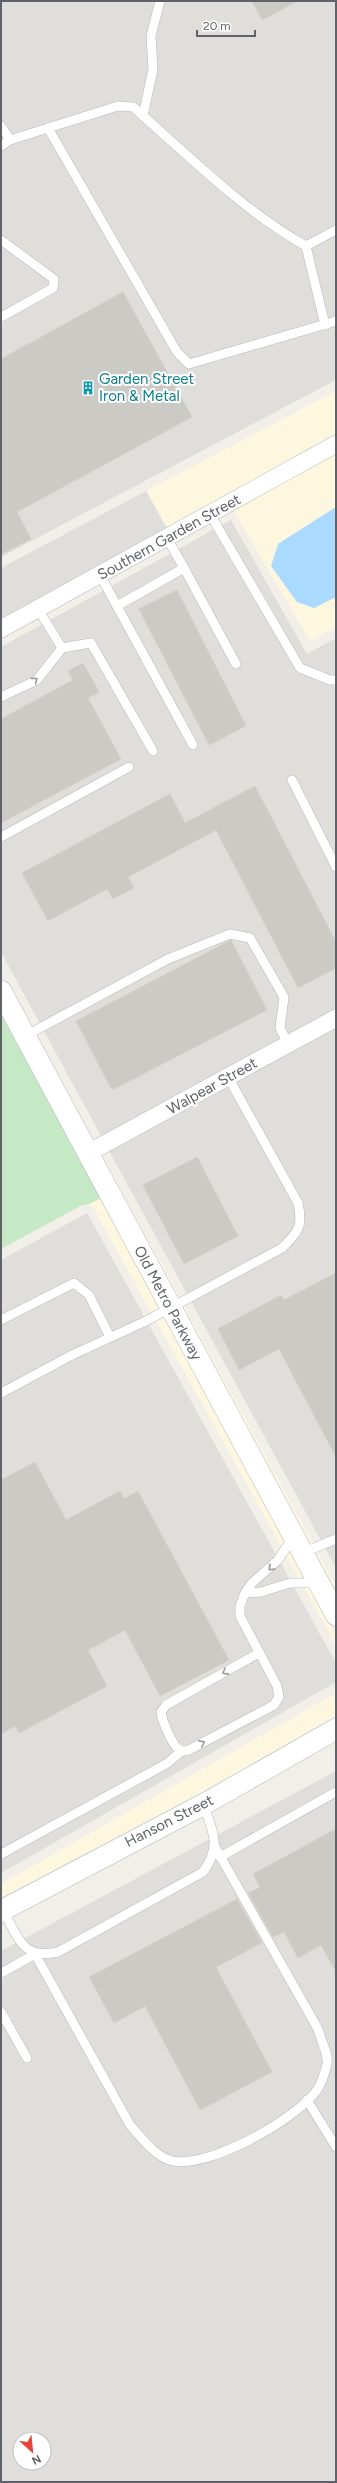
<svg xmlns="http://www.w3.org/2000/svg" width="337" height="2483" font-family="Figtree,sans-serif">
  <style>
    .commercial { fill: #fef7e0 }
    .industrial { fill: #e0deda; fill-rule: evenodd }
    .green { fill: #c5e8c5 }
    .water { fill: #aadaff }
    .building { fill: #cccac5; stroke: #d6d1c6 }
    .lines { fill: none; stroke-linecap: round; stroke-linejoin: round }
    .service-casing { stroke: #b5b8bc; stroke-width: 10 }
    .minor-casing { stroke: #b5b8bc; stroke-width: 18 }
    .tertiary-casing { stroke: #b5b8bc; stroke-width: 22 }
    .service { stroke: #fff; stroke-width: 9 }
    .minor { stroke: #fff; stroke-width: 17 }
    .tertiary { stroke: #fff; stroke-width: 21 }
    .oneway { stroke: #979a9d }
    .labels { text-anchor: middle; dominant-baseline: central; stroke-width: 4; stroke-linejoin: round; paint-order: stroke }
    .culture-label { font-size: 15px; fill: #0d838f; stroke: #fff; text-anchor: start }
    .street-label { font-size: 15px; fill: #5f6368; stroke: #fff }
  </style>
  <rect width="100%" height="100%" fill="#f1efe8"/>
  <!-- commercial -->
  <g class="commercial">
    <polygon points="336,391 336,507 278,544 314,608 336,597 336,627 310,641 234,511 229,511 169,532 146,491"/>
    <polygon points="28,1019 336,1586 336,1594"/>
    <polygon points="101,1198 336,1636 336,1645 94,1209 89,1204"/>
    <polygon points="336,1693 336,1716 202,1792 1,1898 1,1884"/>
  </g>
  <!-- industrial -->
  <g class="industrial">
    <polygon points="1,1 336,1 336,380 1,557"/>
    <polygon points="146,491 169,532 1,633 1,568"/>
    <polygon points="231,520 307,654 336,638 336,1568 1,952 1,647"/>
    <polygon points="87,1213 336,1663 336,1682 1,1873 1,1260"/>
    <path d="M 336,1771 L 336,2482 L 1,2482 L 1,1951 ZM 20,2439 L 44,2439 L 44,2463 L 20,2463 Z"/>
  </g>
  <!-- green -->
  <polygon class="green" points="1,1012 101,1198 89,1204 82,1205 1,1249"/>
  <!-- water -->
  <polygon class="water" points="336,507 336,597 314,608 297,602 271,566 278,544"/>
  <!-- building -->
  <g class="building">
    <polygon points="252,1 297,1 262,20"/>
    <polygon points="123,292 192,417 17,512 31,539 1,554 1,359"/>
    <polygon points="177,590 246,726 209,745 139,609"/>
    <polygon points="83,663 99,692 88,698 121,759 1,823 1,719 73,680 68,671"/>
    <polygon points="255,786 336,942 336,968 298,988 216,830 128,877 134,888 113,899 107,889 48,921 22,873 170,794 185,823"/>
    <polygon points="231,940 267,1010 112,1090 76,1021"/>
    <polygon points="197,1157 238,1236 184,1264 143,1185"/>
    <polygon points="336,1273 336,1457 279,1349 239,1370 218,1329 281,1295 284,1300"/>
    <polygon points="35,1462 66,1520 120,1491 124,1499 138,1491 229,1660 160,1696 125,1630 88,1650 107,1686 19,1733 15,1726 1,1734 1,1480"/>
    <polygon points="336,1829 336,1972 321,1945 298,1958 284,1932 273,1937 248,1893 260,1887 253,1874"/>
    <polygon points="237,1899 262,1943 216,1967 272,2072 200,2110 145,2006 114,2023 89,1977"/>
  </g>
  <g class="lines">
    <!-- service casing -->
    <g class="service-casing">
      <g id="service">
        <polyline points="143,116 153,69 151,36 160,1"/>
        <polyline points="1,126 10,140 1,146"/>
        <polyline points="48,128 177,352 189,364 336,321"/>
        <path d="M 10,140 L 118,106 L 133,107 C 188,155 242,210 306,246 L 336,230"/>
        <polyline points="1,240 54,279 53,288 1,317"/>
        <polyline points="306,246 325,325"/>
        <polyline points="210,514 300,668 330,680 336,680"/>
        <polyline points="184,568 236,664"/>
        <polyline points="100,575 193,745"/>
        <polyline points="117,606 184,568 167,538"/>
        <polyline points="38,609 62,648 91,643 153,751"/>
        <polyline points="1,697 37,680 62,648"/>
        <polyline points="292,780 336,867"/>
        <polyline points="1,837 129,767"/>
        <polyline points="25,1036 168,959 230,934 250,938 284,997 280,1028 288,1044"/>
        <polyline points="1,1320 74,1283 89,1295 110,1337"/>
        <path d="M 1,1393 L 72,1355 L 146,1321 L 282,1248 C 299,1231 303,1227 298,1203 L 228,1077"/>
        <polyline points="293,1537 278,1560 252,1583 245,1593 261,1592 290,1583 319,1583"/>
        <polyline points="302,1553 336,1539"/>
        <path d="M 245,1593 L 240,1606 L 240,1616 L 277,1686 L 279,1697 L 274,1705 L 200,1744 C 195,1747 188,1752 182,1751 C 173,1749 162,1720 161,1712 L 166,1705 L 259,1653"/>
        <polyline points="1,1854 166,1764 182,1751"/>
        <polyline points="220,1857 336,1792"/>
        <path d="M 3,1910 C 18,1937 22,1960 58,1952 L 203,1872 C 222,1847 213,1831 203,1804"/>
        <path d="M 1,1973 L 35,1954 L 130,2125 C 141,2137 153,2154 169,2160 C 204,2172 297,2119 317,2090 C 322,2083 325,2072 327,2064 C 329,2055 320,2038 318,2029 L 215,1847"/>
        <polyline points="1,2012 27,2058"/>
        <polyline points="307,2100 336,2147"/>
      </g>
    </g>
    <!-- minor casing -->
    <g class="minor-casing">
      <g id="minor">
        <polyline points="1,629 336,444"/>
        <polyline points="88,1153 336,1018"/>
      </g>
    </g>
    <!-- tertiary casing -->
    <g class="tertiary-casing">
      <g id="tertiary">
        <polyline points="1,991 336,1615"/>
        <polyline points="1,1911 208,1802 336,1729"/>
      </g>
    </g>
    <!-- service -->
    <use href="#service" class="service"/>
    <!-- minor -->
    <use href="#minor" class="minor"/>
    <!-- tertiary -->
    <use href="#tertiary" class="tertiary"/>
  </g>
  <!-- one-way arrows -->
  <defs><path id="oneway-chevron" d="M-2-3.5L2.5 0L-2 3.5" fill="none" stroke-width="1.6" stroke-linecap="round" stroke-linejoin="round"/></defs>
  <g class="oneway">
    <use href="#oneway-chevron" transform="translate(35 680) rotate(-37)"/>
    <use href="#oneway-chevron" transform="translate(271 1568) rotate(136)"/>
    <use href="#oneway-chevron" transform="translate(225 1672) rotate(151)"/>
    <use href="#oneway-chevron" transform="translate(202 1743) rotate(-27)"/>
  </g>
  <!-- icons -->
  <defs>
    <g id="building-bare" transform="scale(1.08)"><path d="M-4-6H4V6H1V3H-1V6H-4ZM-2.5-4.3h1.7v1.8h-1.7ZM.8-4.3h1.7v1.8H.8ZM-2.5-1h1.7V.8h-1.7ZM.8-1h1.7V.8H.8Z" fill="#0f9aa8" stroke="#fff" stroke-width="2.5" paint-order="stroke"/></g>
  </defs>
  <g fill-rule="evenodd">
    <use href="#building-bare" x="88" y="388"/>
  </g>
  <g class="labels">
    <!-- culture labels -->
    <g class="culture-label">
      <text x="99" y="379">Garden Street<tspan x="99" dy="17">Iron &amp; Metal</tspan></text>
    </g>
    <!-- street labels -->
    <g class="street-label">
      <text transform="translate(169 537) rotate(-29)">Southern Garden Street</text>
      <text transform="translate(212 1086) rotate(-29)">Walpear Street</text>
      <text transform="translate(168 1303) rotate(62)">Old Metro Parkway</text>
      <text transform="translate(169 1821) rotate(-27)">Hanson Street</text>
    </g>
  </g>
  <!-- border -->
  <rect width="337" height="2483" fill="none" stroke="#5f6368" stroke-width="4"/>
  <!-- north arrow -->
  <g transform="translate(32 2451) rotate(153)"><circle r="19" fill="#ffffff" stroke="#bfc1c3"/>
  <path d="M0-3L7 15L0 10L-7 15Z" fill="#ea4335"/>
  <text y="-6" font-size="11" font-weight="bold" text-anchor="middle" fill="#5f6368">N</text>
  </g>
  <!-- scale -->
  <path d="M197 30v6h58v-6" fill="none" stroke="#5f6368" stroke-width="2"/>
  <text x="203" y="30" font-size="12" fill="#5f6368" stroke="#ffffff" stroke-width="3" paint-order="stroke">20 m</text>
</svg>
